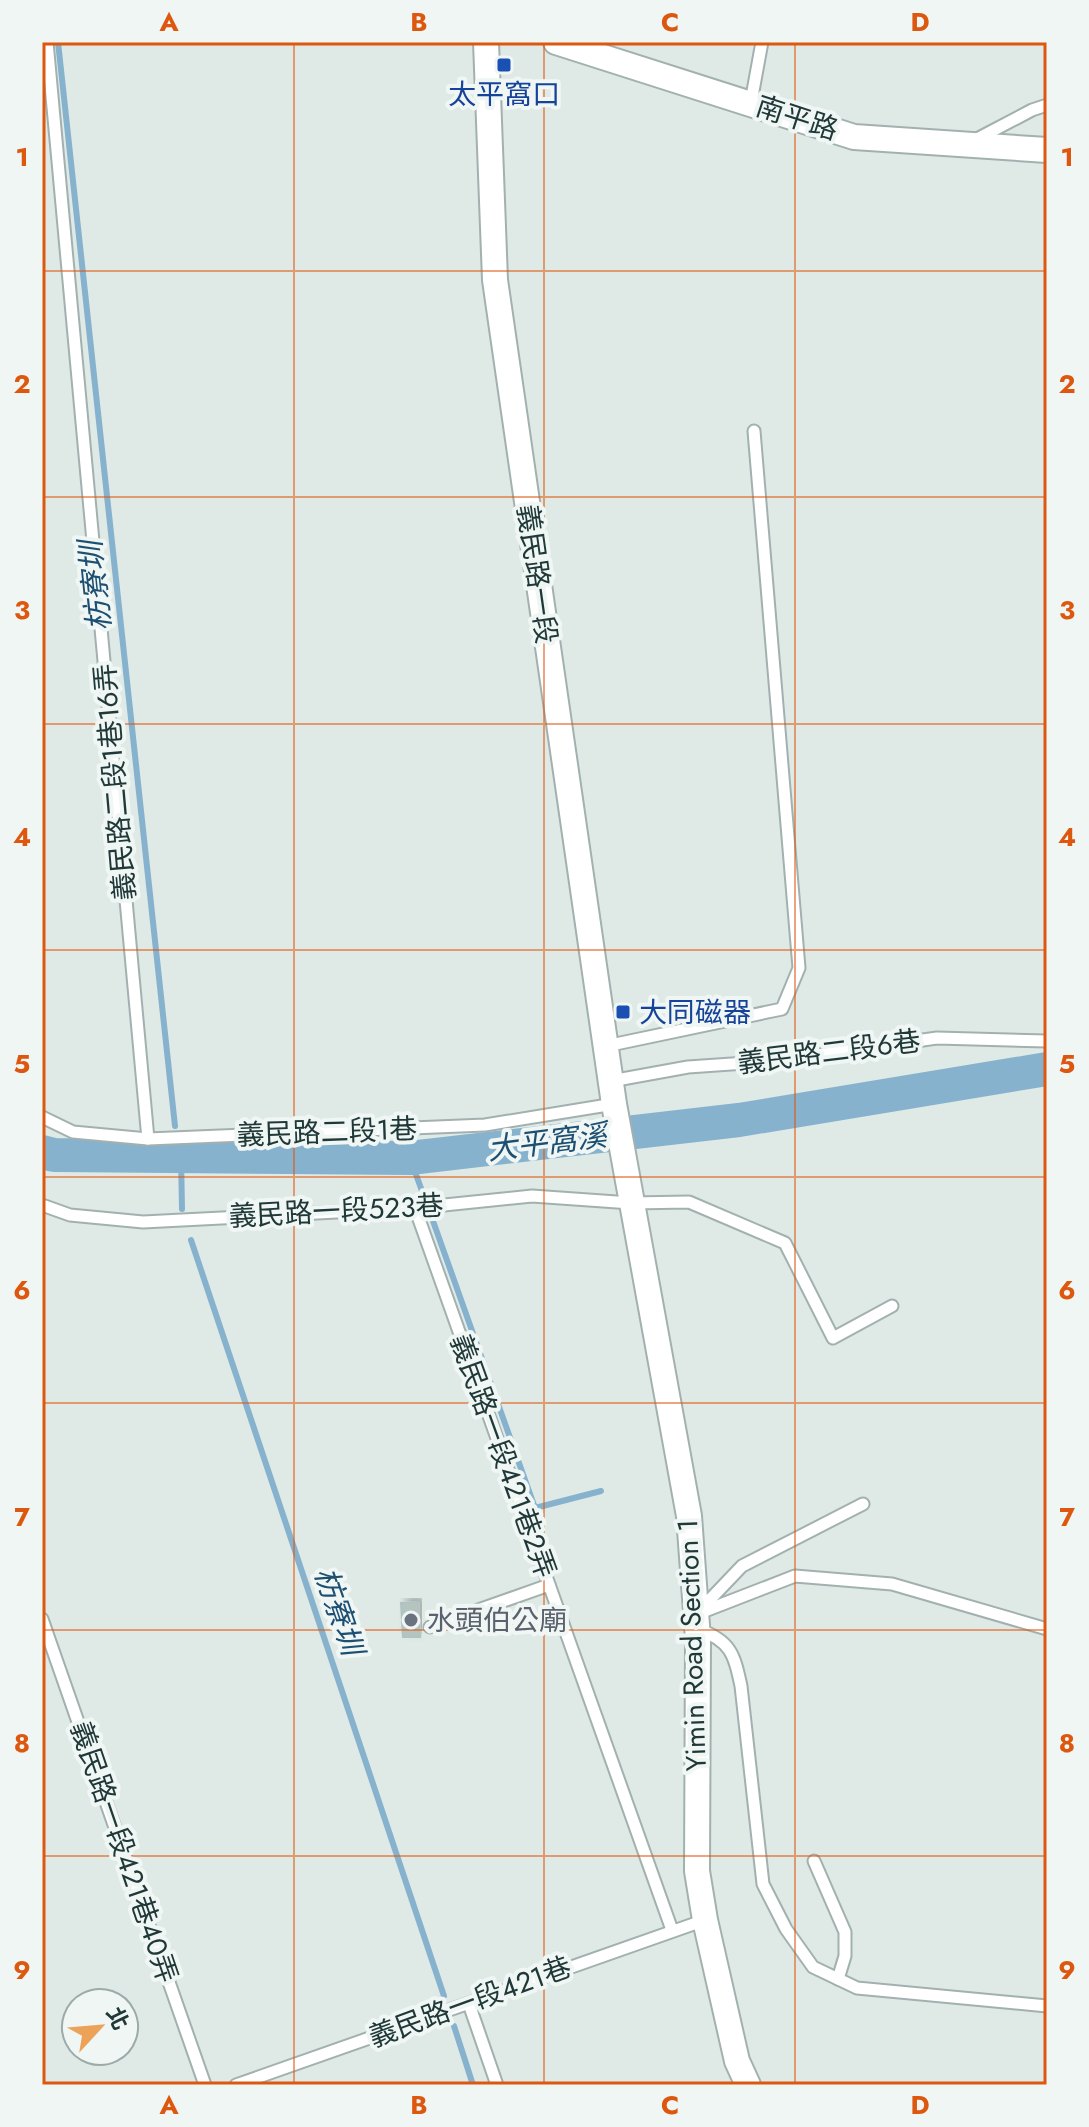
<svg xmlns="http://www.w3.org/2000/svg" width="1089" height="2127" font-family="Jost,'Noto Sans TC',sans-serif">
  <style>
    .lines { fill: none; stroke-linecap: round; stroke-linejoin: round }
    .stream { stroke: #87b2ce; stroke-width: 6 }
    .river { stroke: #87b2ce; stroke-width: 34 }
    .building { fill: #b4c4c1; stroke: #b1c3c0; stroke-width: 2; filter: url(#shadow) }
    .service-casing { stroke: #a2b1af; stroke-width: 15 }
    .tertiary-casing { stroke: #a2b1af; stroke-width: 28 }
    .service { stroke: #fff; stroke-width: 11 }
    .tertiary { stroke: #fff; stroke-width: 24 }
    .grid { fill: none; stroke: #de570e; stroke-width: 2; stroke-opacity: 0.55 }
    .transit-dot { fill: #1a4fb4; stroke: #eff6f4; stroke-width: 3 }
    .worship-dot { fill: #6b7280; stroke: #eff6f4; stroke-width: 3 }
    .labels { text-anchor: middle; dominant-baseline: central; stroke-width: 8; stroke-linejoin: round; paint-order: stroke }
    .transit-label { font-size: 28px; fill: #164399; stroke: #eff6f4 }
    .street-label { font-size: 28px; fill: #203938; stroke: #eff6f4 }
    .worship-label { font-size: 28px; fill: #5b616d; stroke: #eff6f4; text-anchor: start }
    .water-label { font-size: 30px; font-style: italic; fill: #1d4f72; stroke: #eff6f4 }
    .neatline { fill: none; stroke: #de570e; stroke-width: 3 }
    .grid-label { font-size: 26px; text-anchor: middle; font-weight: bold; fill: #de570e }
  </style>
  <defs>
    <filter id="shadow"><feDropShadow dx="5.5" dy="-5.5" stdDeviation="4" flood-color="#0004"/></filter>
  </defs>
  <rect width="100%" height="100%" fill="#dfeae7"/>
  <g class="lines">
    <!-- stream -->
    <g class="stream">
      <polyline points="58,42 175,1126"/>
      <polyline points="181,1156 182,1209"/>
      <polyline points="410,1158 422,1191"/>
      <polyline points="433,1221 535,1508 601,1491"/>
      <polyline points="191,1240 444,1996"/>
      <polyline points="454,2026 473,2085"/>
    </g>
    <!-- river -->
    <polyline class="river" points="42,1152 54,1155 410,1158 739,1120 1047,1069"/>
  </g>
  <!-- building -->
  <polygon class="building" points="418,1602 420,1637 403,1637 401,1603"/>
  <g class="lines">
    <!-- service casing -->
    <g class="service-casing">
      <g id="service">
        <polyline points="47,42 148,1139"/>
        <polyline points="751,102 762,42"/>
        <polyline points="975,140 1032,110 1047,105"/>
        <polyline points="606,1046 782,1009 799,968 754,431"/>
        <polyline points="611,1081 688,1067 775,1061 937,1038 1047,1041"/>
        <polyline points="42,1117 73,1132 148,1139 485,1125 614,1104"/>
        <polyline points="42,1205 70,1215 143,1222 415,1208 532,1196 631,1203 689,1202 785,1243 833,1338 892,1306"/>
        <polyline points="415,1208 672,1930"/>
        <polyline points="700,1610 742,1566 863,1504"/>
        <polyline points="697,1614 795,1576 892,1584 1047,1629"/>
        <polyline points="42,1619 205,2085"/>
        <polyline points="430,1627 549,1585"/>
        <path d="M 698,1629 C 731,1641 734,1654 741,1686 L 763,1884 L 786,1929 L 813,1967 L 857,1988 L 1047,2006"/>
        <polyline points="814,1861 845,1932 845,1956 838,1979"/>
        <polyline points="469,2004 497,2085"/>
        <polyline points="236,2085 705,1920"/>
      </g>
    </g>
    <!-- tertiary casing -->
    <g class="tertiary-casing">
      <g id="tertiary">
        <polyline points="486,42 495,280 614,1104 689,1516 698,1639 697,1871 705,1920 737,2061 748,2085"/>
        <polyline points="556,42 854,137 1047,150"/>
      </g>
    </g>
    <!-- service -->
    <use href="#service" class="service"/>
    <!-- tertiary -->
    <use href="#tertiary" class="tertiary"/>
  </g>
  <!-- grid -->
  <path class="grid" d="M 294,42 L 294,2085M 544,42 L 544,2085M 795,42 L 795,2085M 42,271 L 1047,271M 42,497 L 1047,497M 42,724 L 1047,724M 42,950 L 1047,950M 42,1177 L 1047,1177M 42,1403 L 1047,1403M 42,1630 L 1047,1630M 42,1856 L 1047,1856"/>
  <!-- markers -->
  <g class="transit-dot">
    <rect x="496" y="57" width="16" height="16" rx="4"/>
    <rect x="615" y="1004" width="16" height="16" rx="4"/>
  </g>
  <circle class="worship-dot" cx="411" cy="1620" r="8"/>
  <g class="labels">
    <!-- transit labels -->
    <g class="transit-label">
      <text x="504" y="94">太平窩口</text>
      <text x="639" y="1012" text-anchor="start">大同磁器</text>
    </g>
    <!-- street labels -->
    <g class="street-label">
      <text transform="translate(797 118) rotate(18)">南平路</text>
      <text transform="translate(537 574) rotate(82)">義民路一段</text>
      <text transform="translate(115 782) rotate(-95)">義民路二段1巷16弄</text>
      <text transform="translate(829 1052) rotate(-7)">義民路二段6巷</text>
      <text transform="translate(327 1132) rotate(-2)">義民路二段1巷</text>
      <text transform="translate(336 1211) rotate(-3)">義民路一段523巷</text>
      <text transform="translate(503 1456) rotate(70)">義民路一段421巷2弄</text>
      <text transform="translate(692 1645) rotate(-92)">Yimin Road Section 1</text>
      <text transform="translate(124 1852) rotate(71)">義民路一段421巷40弄</text>
      <text transform="translate(470 2002) rotate(-20)">義民路一段421巷</text>
    </g>
    <!-- worship labels -->
    <g class="worship-label">
      <text x="427" y="1620">水頭伯公廟</text>
    </g>
    <!-- water labels -->
    <g class="water-label">
      <text transform="translate(95 586) rotate(-96)">枋寮圳</text>
      <text transform="translate(547 1142) rotate(-7)">大平窩溪</text>
      <text transform="translate(339 1611) rotate(71)">枋寮圳</text>
    </g>
  </g>
  <!-- border -->
  <rect width="1089" height="2127" fill="none" stroke="#eff6f4" stroke-width="88"/>
  <!-- north arrow -->
  <g transform="translate(100 2027) rotate(64)"><circle r="38" fill="#eff6f4" stroke="#9caaa9" stroke-width="2"/>
  <path d="M0-6L14 30L0 20L-14 30Z" fill="#eda259"/>
  <text y="-12" font-size="22" font-weight="bold" text-anchor="middle" fill="#203938">北</text>
  </g>
  <rect x="44" y="44" width="1001" height="2039" class="neatline"/>
  <g class="grid-label">
    <text x="169" y="31">A</text>
    <text x="419" y="31">B</text>
    <text x="670" y="31">C</text>
    <text x="920" y="31">D</text>
    <text x="22" y="166">1</text>
    <text x="1067" y="166">1</text>
    <text x="22" y="393">2</text>
    <text x="1067" y="393">2</text>
    <text x="22" y="619">3</text>
    <text x="1067" y="619">3</text>
    <text x="22" y="846">4</text>
    <text x="1067" y="846">4</text>
    <text x="22" y="1073">5</text>
    <text x="1067" y="1073">5</text>
    <text x="22" y="1299">6</text>
    <text x="1067" y="1299">6</text>
    <text x="22" y="1526">7</text>
    <text x="1067" y="1526">7</text>
    <text x="22" y="1752">8</text>
    <text x="1067" y="1752">8</text>
    <text x="22" y="1979">9</text>
    <text x="1067" y="1979">9</text>
    <text x="169" y="2114">A</text>
    <text x="419" y="2114">B</text>
    <text x="670" y="2114">C</text>
    <text x="920" y="2114">D</text>
  </g>
</svg>
